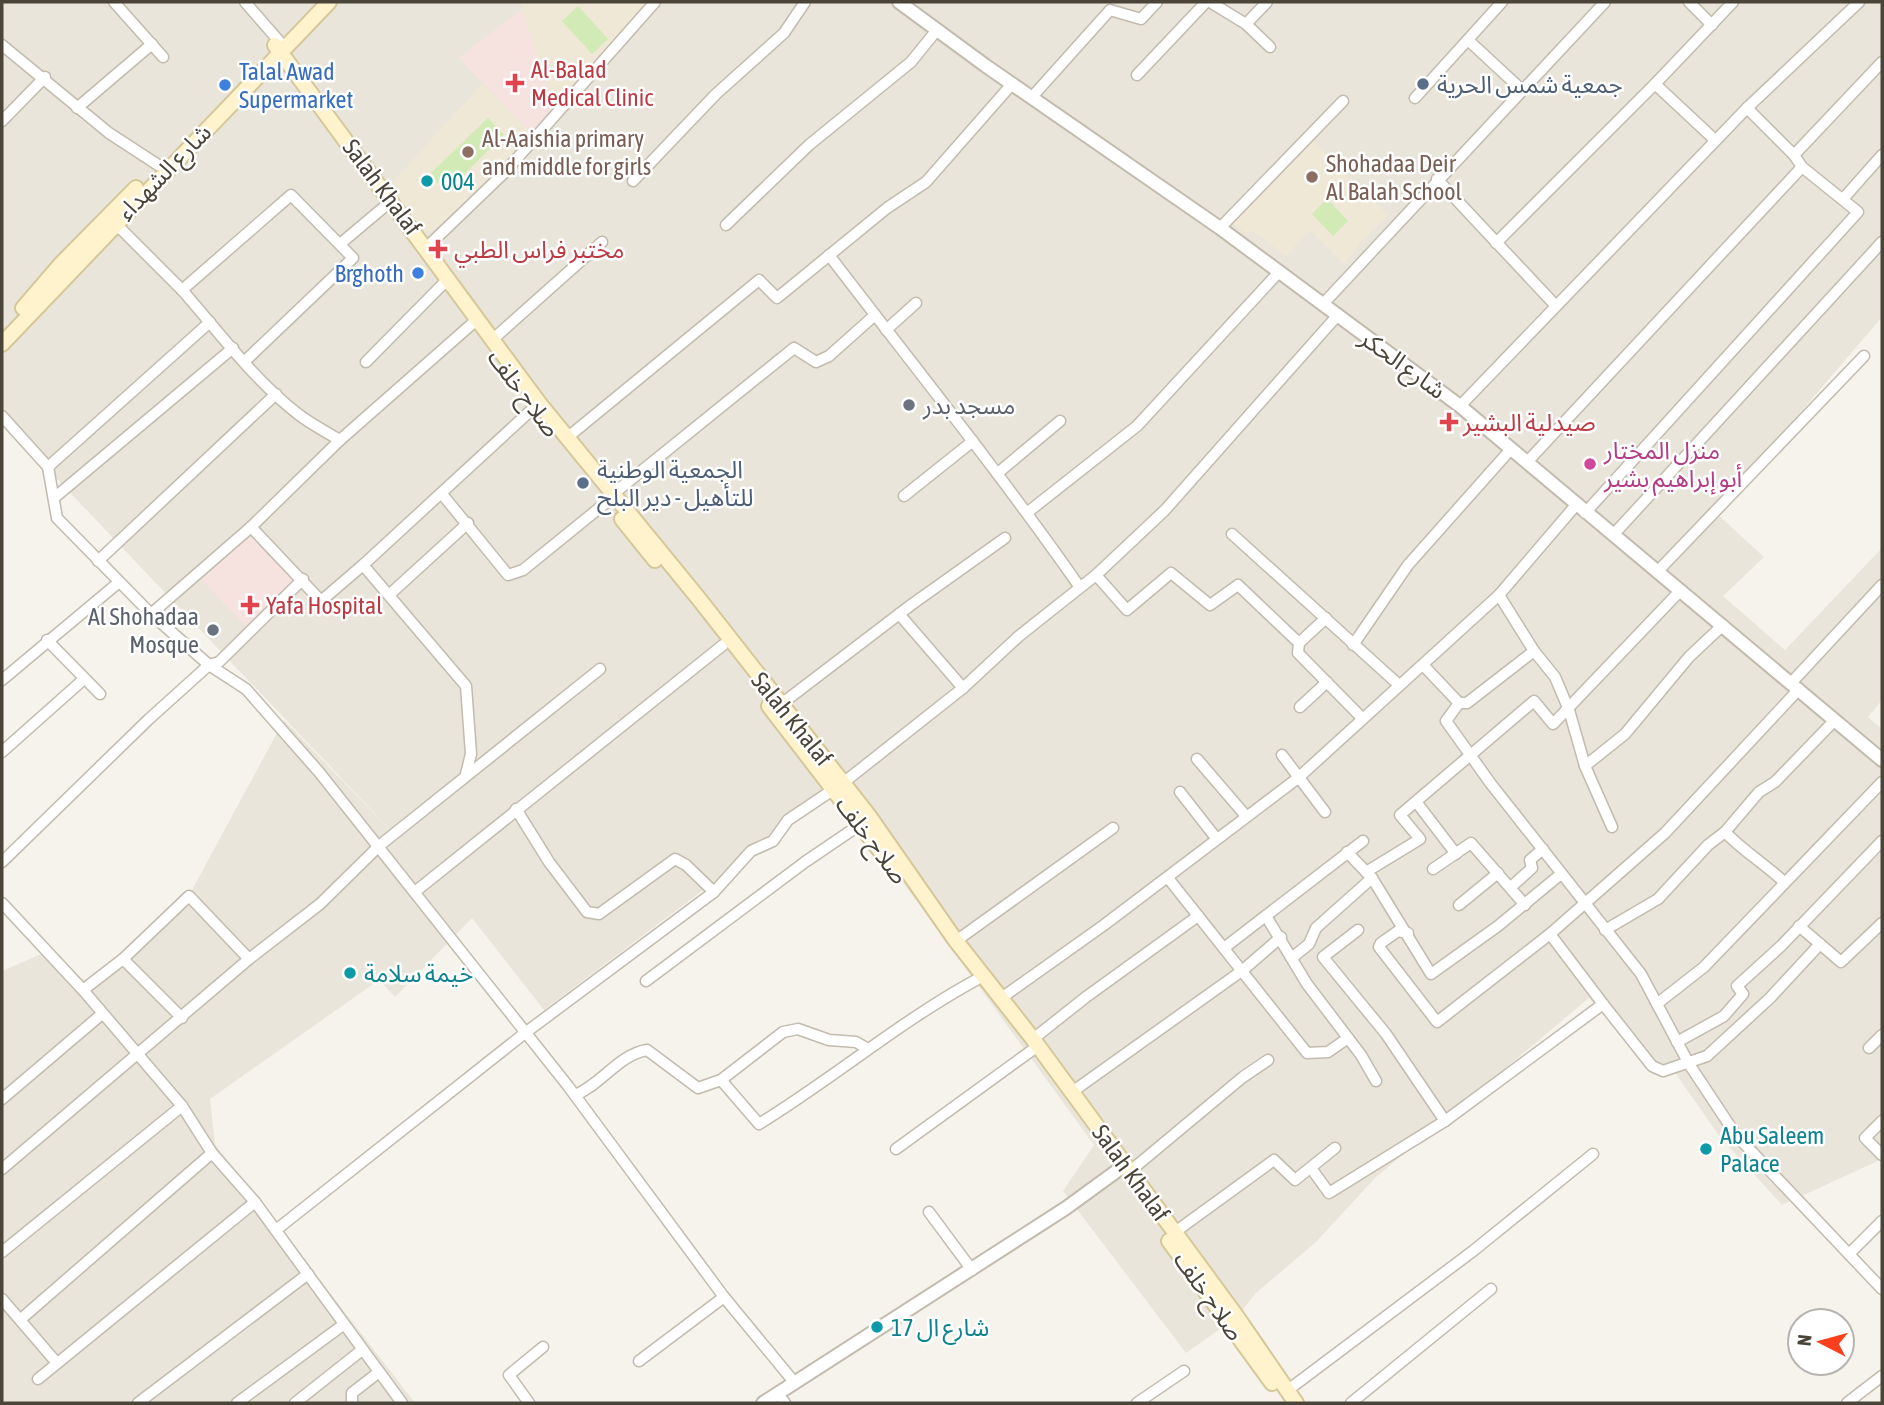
<svg xmlns="http://www.w3.org/2000/svg" width="1884" height="1405" font-family="'Asap Condensed','Noto Sans Arabic',sans-serif">
  <style>
    .residential { fill: #eae5da }
    .education { fill: #efe8d6 }
    .medical { fill: #f6e3e0 }
    .grass { fill: #d2eab5 }
    .lines { fill: none; stroke-linecap: round; stroke-linejoin: round }
    .minor-casing { stroke: #c2bbae; stroke-width: 13 }
    .tertiary-casing { stroke: #c2bbae; stroke-width: 16 }
    .secondary-casing { stroke: #d6c79b; stroke-width: 18 }
    .minor { stroke: #fff; stroke-width: 10 }
    .tertiary { stroke: #fff; stroke-width: 12 }
    .secondary { stroke: #fff3cd; stroke-width: 14 }
    .health-dot { fill: #e0444e; stroke: #fff; stroke-width: 2.5 }
    .service-dot { fill: #5c6f8a; stroke: #fff; stroke-width: 2.5 }
    .shop-dot { fill: #3f7fe0; stroke: #fff; stroke-width: 2.5 }
    .education-dot { fill: #8d6e63; stroke: #fff; stroke-width: 2.5 }
    .culture-dot { fill: #0f9aa8; stroke: #fff; stroke-width: 2.5 }
    .worship-dot { fill: #6b7280; stroke: #fff; stroke-width: 2.5 }
    .hotel-dot { fill: #d1479c; stroke: #fff; stroke-width: 2.5 }
    .labels { text-anchor: middle; dominant-baseline: central; stroke-width: 5; stroke-linejoin: round; paint-order: stroke }
    .health-label { font-size: 24px; fill: #be3a42; stroke: #fff; text-anchor: start }
    .shop-label { font-size: 24px; fill: #366cbe; stroke: #fff; text-anchor: start }
    .service-label { font-size: 24px; fill: #4e5e75; stroke: #fff; text-anchor: start }
    .education-label { font-size: 24px; fill: #785e54; stroke: #fff; text-anchor: start }
    .street-label { font-size: 24px; fill: #4b4439; stroke: #fff }
    .culture-label { font-size: 24px; fill: #0d838f; stroke: #fff; text-anchor: start }
    .worship-label { font-size: 24px; fill: #5b616d; stroke: #fff; text-anchor: start }
    .hotel-label { font-size: 24px; fill: #b23c85; stroke: #fff; text-anchor: start }
  </style>
  <rect width="100%" height="100%" fill="#f6f3ec"/>
  <!-- residential -->
  <polygon class="residential" points="2,2 1882,2 1882,317 1715,512 1764,557 1723,596 1785,650 1882,548 1882,700 1868,717 1882,729 1882,1159 1782,1205 1720,1137 1669,1064 1648,1065 1589,998 1375,1178 1316,1242 1256,1293 1237,1317 1186,1353 1063,1191 1094,1145 836,790 544,1010 472,918 395,997 379,980 210,1099 215,1144 415,1403 2,1403 2,971 46,952 88,983 186,901 284,720 418,859 2,421"/>
  <!-- education -->
  <g class="education">
    <polygon points="520,2 651,2 554,109"/>
    <polygon points="482,84 532,134 497,171 489,174 490,179 444,228 420,233 388,187"/>
    <polygon points="1310,138 1388,215 1357,245 1358,248 1344,263 1309,230 1286,256 1252,230 1247,235 1232,223"/>
  </g>
  <!-- medical -->
  <g class="medical">
    <polygon points="522,9 554,109 532,134 459,58"/>
    <polygon points="250,532 299,580 249,630 202,580"/>
  </g>
  <!-- grass -->
  <g class="grass">
    <polygon points="578,6 608,39 592,54 562,21"/>
    <polygon points="488,118 504,135 447,191 430,174"/>
    <polygon points="1327,199 1348,221 1333,236 1312,214"/>
  </g>
  <g class="lines">
    <!-- minor casing -->
    <g class="minor-casing">
      <g id="minor">
        <polyline points="114,2 163,57"/>
        <polyline points="245,2 279,41"/>
        <polyline points="1210,2 1246,24 1267,2"/>
        <polyline points="1689,2 1712,25"/>
        <polyline points="1246,24 1270,47"/>
        <polyline points="1468,40 1522,90"/>
        <polyline points="2,45 109,133 158,165"/>
        <polyline points="1137,75 1206,2"/>
        <polyline points="1655,84 1715,140"/>
        <polyline points="1032,97 1110,10 1141,19 1157,2"/>
        <polyline points="1415,98 1502,2"/>
        <polyline points="77,108 152,44"/>
        <polyline points="2,121 45,77"/>
        <polyline points="1794,155 1882,62"/>
        <polyline points="1437,179 1556,306"/>
        <polyline points="633,181 716,94 784,33 805,2"/>
        <polyline points="1843,199 1882,155"/>
        <polyline points="115,223 182,290"/>
        <polyline points="726,225 809,145 911,62 936,31"/>
        <polyline points="1220,228 1343,101"/>
        <polyline points="1496,243 1655,84 1733,2"/>
        <polyline points="340,244 384,207"/>
        <polyline points="427,247 505,172 655,2"/>
        <path d="M 829,255 C 913,365 1000,473 1079,586"/>
        <polyline points="1323,304 1605,2"/>
        <polyline points="886,330 916,303"/>
        <polyline points="492,340 602,242"/>
        <path d="M 245,361 L 353,258 L 291,195 L 182,290 C 219,332 254,380 298,414 C 311,424 326,432 340,440"/>
        <polyline points="366,362 443,284"/>
        <polyline points="1460,406 1747,108 1859,2"/>
        <polyline points="2,416 48,467 57,518 151,614 209,665 246,689 319,772 568,1086 724,1297 794,1382"/>
        <polyline points="568,437 759,280 777,298 887,208 926,182 1012,84"/>
        <polyline points="1527,462 1802,167"/>
        <polyline points="48,467 210,322"/>
        <polyline points="999,472 1060,421"/>
        <polyline points="442,494 508,575 523,570 608,501"/>
        <polyline points="613,494 794,348 816,362 829,356 875,315"/>
        <polyline points="904,496 973,441"/>
        <polyline points="54,498 233,348"/>
        <polyline points="1028,512 1137,426 1278,273"/>
        <polyline points="1585,513 1858,212 1802,167 1794,155 1747,108"/>
        <polyline points="251,527 321,601 363,565"/>
        <polyline points="1232,534 1399,685"/>
        <polyline points="1614,534 1882,242"/>
        <polyline points="98,561 276,394"/>
        <polyline points="1657,572 1864,356"/>
        <polyline points="1096,575 1127,610 1171,573 1210,605 1238,585 1299,643 1326,618"/>
        <polyline points="389,595 468,523"/>
        <polyline points="1499,595 1534,651 1555,677 1569,710 1585,766 1612,827"/>
        <polyline points="151,614 251,527 340,440 473,323"/>
        <polyline points="899,614 963,688"/>
        <polyline points="47,640 100,694"/>
        <polyline points="1299,643 1298,653 1362,718"/>
        <polyline points="1353,645 1408,565 1511,449"/>
        <polyline points="1424,666 1459,703 1446,721 1491,784 1641,974 1689,1064 1736,1135 1882,1289"/>
        <polyline points="2,680 118,583"/>
        <polyline points="1792,682 1882,585"/>
        <polyline points="1459,703 1467,703 1534,651"/>
        <polyline points="780,705 911,605 1005,538"/>
        <polyline points="1300,707 1327,682"/>
        <polyline points="2,752 84,679"/>
        <polyline points="1282,755 1325,812"/>
        <polyline points="1197,759 1246,816"/>
        <polyline points="1585,766 1625,734 1689,657 1723,625"/>
        <polyline points="466,774 471,754 466,686 363,565 539,403"/>
        <polyline points="1180,792 1216,838"/>
        <polyline points="1417,803 1456,854"/>
        <polyline points="516,809 549,862 587,912 599,914 675,859 686,865 714,892"/>
        <polyline points="1725,832 1759,792 1775,782 1835,720"/>
        <polyline points="1347,852 1372,878 1431,974 1498,926 1561,874"/>
        <polyline points="2,862 149,719 209,665 219,662 303,579"/>
        <polyline points="1433,869 1471,843 1525,905"/>
        <polyline points="1366,872 1420,839 1400,815 1534,701 1553,724 1680,591"/>
        <polyline points="1168,878 1307,1053 1328,1052 1348,1038"/>
        <polyline points="1511,887 1532,868 1530,860 1543,849"/>
        <polyline points="416,891 723,645"/>
        <polyline points="2,903 83,990 182,1106 212,1153 255,1202 402,1403"/>
        <polyline points="1459,905 1498,873"/>
        <polyline points="1266,916 1307,984 1361,1055 1376,1081"/>
        <polyline points="1799,926 1841,962 1882,923"/>
        <polyline points="1358,930 1323,957 1386,1034 1445,1121"/>
        <path d="M 1605,930 L 1658,899 L 1708,845 L 1725,832 C 1744,852 1764,863 1784,882"/>
        <polyline points="1408,933 1398,931 1381,943 1379,947 1437,1022 1550,934 1665,833 1799,689"/>
        <polyline points="1550,934 1603,1004"/>
        <polyline points="956,941 1113,828"/>
        <polyline points="1224,948 1363,841"/>
        <polyline points="1293,957 1309,944 1316,928 1372,878"/>
        <polyline points="123,959 182,1018"/>
        <polyline points="646,981 805,862 861,824"/>
        <polyline points="83,990 123,959 189,896 249,959"/>
        <polyline points="1000,999 1104,925 1298,778 1499,595 1576,505"/>
        <polyline points="1658,1003 1704,967 1882,782"/>
        <polyline points="1033,1039 1086,997 1198,916"/>
        <polyline points="1677,1042 1724,1016 1743,994 1737,986 1781,946 1882,841"/>
        <polyline points="1869,1048 1882,1035"/>
        <path d="M 721,1080 L 759,1124 C 834,1078 899,1022 976,980"/>
        <polyline points="1072,1092 1243,970 1281,937"/>
        <path d="M 575,1095 C 602,1084 618,1055 647,1050 L 698,1088 L 721,1080 L 783,1032 L 798,1029 L 829,1040 L 856,1042 L 868,1049"/>
        <polyline points="2,1099 102,1014"/>
        <polyline points="1882,1121 1865,1138 1882,1155"/>
        <polyline points="896,1149 1031,1051"/>
        <polyline points="1311,1168 1329,1193 1445,1121 1603,1004 1652,1066 1663,1071 1707,1056 1770,998 1820,944"/>
        <polyline points="2,1169 249,959 320,904 379,846 600,669"/>
        <polyline points="1129,1172 1243,1077 1268,1060"/>
        <polyline points="929,1212 972,1270"/>
        <polyline points="276,1230 525,1033 714,892 751,851 773,841 788,820 843,783 963,688 1019,636 1096,575 1165,510 1337,316"/>
        <polyline points="1175,1232 1274,1160 1295,1180 1335,1148"/>
        <polyline points="2,1252 182,1106"/>
        <polyline points="1849,1254 1882,1221"/>
        <polyline points="2,1299 56,1362"/>
        <polyline points="21,1319 212,1153"/>
        <polyline points="639,1361 724,1297"/>
        <polyline points="38,1379 255,1202"/>
        <polyline points="1288,1390 1473,1251 1593,1154"/>
        <polyline points="778,1394 785,1403"/>
        <polyline points="138,1403 308,1274"/>
        <polyline points="237,1403 343,1325"/>
        <polyline points="295,1403 362,1350"/>
        <polyline points="352,1403 352,1393 379,1372"/>
        <polyline points="529,1403 509,1375 543,1347"/>
        <polyline points="1137,1403 1184,1371"/>
        <polyline points="1351,1403 1491,1289"/>
        <polyline points="1847,1403 1882,1376"/>
      </g>
    </g>
    <!-- tertiary casing -->
    <g class="tertiary-casing">
      <g id="tertiary">
        <polyline points="899,2 986,66 1220,228 1460,406 1882,760"/>
        <polyline points="763,1403 1066,1208 1125,1165"/>
      </g>
    </g>
    <!-- secondary casing -->
    <g class="secondary-casing">
      <g id="secondary">
        <polyline points="275,45 539,403 699,599 869,816 956,941 1033,1039 1237,1317 1296,1403"/>
        <polyline points="23,308 60,265 136,188"/>
        <polyline points="2,344 329,2"/>
        <polyline points="622,519 655,560"/>
        <polyline points="769,706 895,870"/>
        <polyline points="1169,1241 1272,1383"/>
      </g>
    </g>
    <!-- minor -->
    <use href="#minor" class="minor"/>
    <!-- tertiary -->
    <use href="#tertiary" class="tertiary"/>
    <!-- secondary -->
    <use href="#secondary" class="secondary"/>
  </g>
  <!-- markers -->
  <g class="health-dot">
    <path d="M511.5 72.5h7v7h7v7h-7v7h-7v-7h-7v-7h7z"/>
    <path d="M434.5 238.5h7v7h7v7h-7v7h-7v-7h-7v-7h7z"/>
    <path d="M1445.5 411.5h7v7h7v7h-7v7h-7v-7h-7v-7h7z"/>
    <path d="M246.5 594.5h7v7h7v7h-7v7h-7v-7h-7v-7h7z"/>
  </g>
  <g class="service-dot">
    <circle cx="1423" cy="84" r="7"/>
    <circle cx="583" cy="483" r="7"/>
  </g>
  <g class="shop-dot">
    <circle cx="225" cy="85" r="7"/>
    <circle cx="418" cy="273" r="7"/>
  </g>
  <g class="education-dot">
    <circle cx="468" cy="152" r="7"/>
    <circle cx="1312" cy="177" r="7"/>
  </g>
  <g class="culture-dot">
    <circle cx="427" cy="181" r="7"/>
    <circle cx="350" cy="973" r="7"/>
    <circle cx="1706" cy="1149" r="7"/>
    <circle cx="877" cy="1327" r="7"/>
  </g>
  <g class="worship-dot">
    <circle cx="909" cy="405" r="7"/>
    <circle cx="213" cy="630" r="7"/>
  </g>
  <circle class="hotel-dot" cx="1590" cy="464" r="7"/>
  <g class="labels">
    <!-- health labels -->
    <g class="health-label">
      <text x="531" y="69">Al-Balad<tspan x="531" dy="28">Medical Clinic</tspan></text>
      <text x="454" y="249">مختبر فراس الطبي</text>
      <text x="1463" y="422">صيدلية البشير</text>
      <text x="266" y="605">Yafa Hospital</text>
    </g>
    <!-- shop labels -->
    <g class="shop-label">
      <text x="239" y="71">Talal Awad<tspan x="239" dy="28">Supermarket</tspan></text>
      <text x="404" y="273" text-anchor="end">Brghoth</text>
    </g>
    <!-- service labels -->
    <g class="service-label">
      <text x="1437" y="84">جمعية شمس الحرية</text>
      <text x="597" y="469">الجمعية الوطنية<tspan x="597" dy="28">للتأهيل - دير البلح</tspan></text>
    </g>
    <!-- education labels -->
    <g class="education-label">
      <text x="482" y="138">Al-Aaishia primary<tspan x="482" dy="28">and middle for girls</tspan></text>
      <text x="1326" y="163">Shohadaa Deir<tspan x="1326" dy="28">Al Balah School</tspan></text>
    </g>
    <!-- street labels -->
    <g class="street-label">
      <text transform="translate(164 172) rotate(-46)">شارع الشهداء</text>
      <text transform="translate(382 187) rotate(53)">Salah Khalaf</text>
      <text transform="translate(1403 364) rotate(36)">شارع الحكر</text>
      <text transform="translate(524 393) rotate(53)">صلاح خلف</text>
      <text transform="translate(792 719) rotate(51)">Salah Khalaf</text>
      <text transform="translate(872 840) rotate(53)">صلاح خلف</text>
      <text transform="translate(1131 1173) rotate(54)">Salah Khalaf</text>
      <text transform="translate(1209 1296) rotate(55)">صلاح خلف</text>
    </g>
    <!-- culture labels -->
    <g class="culture-label">
      <text x="441" y="181">004</text>
      <text x="364" y="973">خيمة سلامة</text>
      <text x="1720" y="1135">Abu Saleem<tspan x="1720" dy="28">Palace</tspan></text>
      <text x="891" y="1327">شارع ال 17</text>
    </g>
    <!-- worship labels -->
    <g class="worship-label">
      <text x="923" y="405">مسجد بدر</text>
      <text x="199" y="616" text-anchor="end">Al Shohadaa<tspan x="199" dy="28">Mosque</tspan></text>
    </g>
    <!-- hotel labels -->
    <g class="hotel-label">
      <text x="1604" y="450">منزل المختار<tspan x="1604" dy="28">أبو إبراهيم بشير</tspan></text>
    </g>
  </g>
  <!-- border -->
  <rect width="1884" height="1405" fill="none" stroke="#4b4439" stroke-width="7"/>
  <!-- north arrow -->
  <g transform="translate(1821 1342) rotate(276)"><circle r="33" fill="#ffffff" stroke="#b7b4b0" stroke-width="2"/>
  <path d="M0-5L12 26L0 18L-12 26Z" fill="#fc3f1d"/>
  <text y="-10" font-size="19" font-weight="bold" text-anchor="middle" fill="#4b4439">N</text>
  </g>
</svg>
